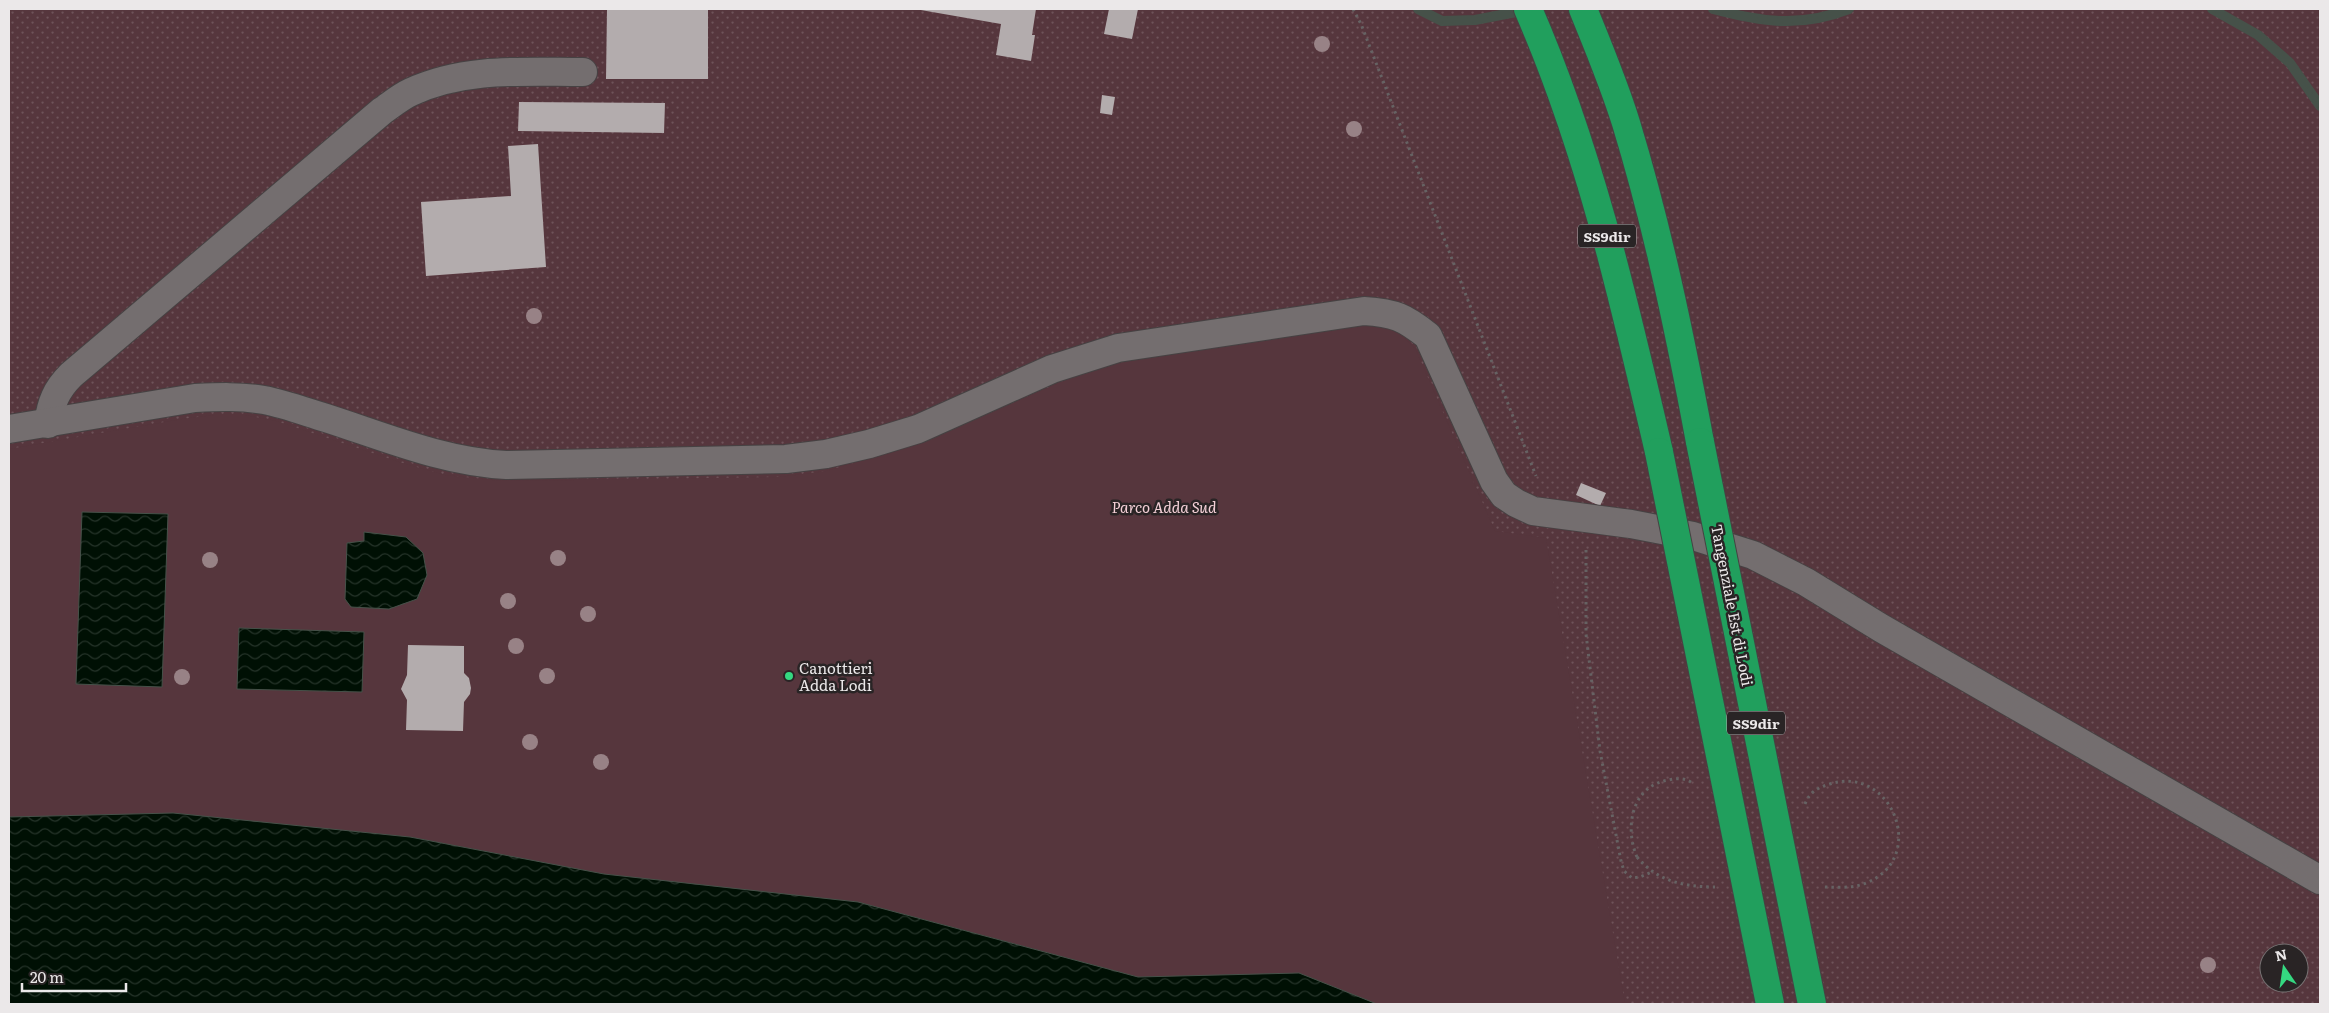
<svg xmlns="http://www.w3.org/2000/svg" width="2329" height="1013" font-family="Literata,serif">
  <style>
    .green { fill: url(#green-dots); fill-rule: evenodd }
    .pitch { fill: #56363d }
    .water { fill: url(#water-waves); stroke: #465149 }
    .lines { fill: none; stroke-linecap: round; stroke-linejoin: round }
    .stream { stroke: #465149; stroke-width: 10 }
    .building { fill: #b3acad }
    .street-casing { stroke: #464243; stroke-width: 30 }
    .highway-casing { stroke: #464243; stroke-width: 30 }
    .path { stroke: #666263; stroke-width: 3; stroke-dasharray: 2.5 4; stroke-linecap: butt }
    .street { stroke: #746e6f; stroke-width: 28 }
    .highway { stroke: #219f5d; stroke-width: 28 }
    .highway-bridge-casing { stroke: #464243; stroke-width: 30; stroke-linecap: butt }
    .path-bridge { stroke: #666263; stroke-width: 3; stroke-dasharray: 2.5 4; stroke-linecap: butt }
    .highway-bridge { stroke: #219f5d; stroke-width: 28 }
    .tree { fill: #988286 }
    .poi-dot { fill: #35d881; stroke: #292425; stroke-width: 2 }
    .labels { text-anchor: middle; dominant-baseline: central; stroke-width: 5; stroke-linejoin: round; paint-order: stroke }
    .shield { fill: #292425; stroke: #b1adae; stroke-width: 1 }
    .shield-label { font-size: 14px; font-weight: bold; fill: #ebe8e9 }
    .park-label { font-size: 15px; font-style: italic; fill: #f3cfd6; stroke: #292425 }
    .street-label { font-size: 15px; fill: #ebe8e9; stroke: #292425 }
    .poi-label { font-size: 15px; fill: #ebe8e9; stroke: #292425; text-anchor: start }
  </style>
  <defs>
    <pattern id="green-dots" width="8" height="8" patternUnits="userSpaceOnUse" patternTransform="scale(1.25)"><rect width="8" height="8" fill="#56363d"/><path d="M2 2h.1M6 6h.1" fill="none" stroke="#6e5359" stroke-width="1.8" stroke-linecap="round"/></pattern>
    <pattern id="water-waves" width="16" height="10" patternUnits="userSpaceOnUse" patternTransform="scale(1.25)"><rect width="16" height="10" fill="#001004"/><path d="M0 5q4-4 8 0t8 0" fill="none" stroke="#253329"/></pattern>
  </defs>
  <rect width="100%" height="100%" fill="#292425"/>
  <!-- green -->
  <path class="green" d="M 9,9 L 2320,9 L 2320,1004 L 9,1004 ZM 2269,953 L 2299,953 L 2299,983 L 2269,983 Z"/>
  <!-- pitch -->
  <polygon class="pitch" points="1365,324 1392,327 1415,348 1495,531 1546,538 1625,1004 1377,1004 1299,973 1138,977 858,902 604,874 410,837 173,813 9,817 9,449 182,419 214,415 245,415 276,421 399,462 445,475 501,481 780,477 826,471 916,445 1084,372 1123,362"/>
  <!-- water -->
  <g class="water">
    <polygon points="82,512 168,514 162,687 76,684"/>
    <polygon points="364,532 406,537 423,553 427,575 417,599 389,609 351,607 345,599 347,543 364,541"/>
    <polygon points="239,628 364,632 362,692 237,689"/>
    <polygon points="173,813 410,837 604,874 858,902 1138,977 1299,973 1377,1004 9,1004 9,817"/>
  </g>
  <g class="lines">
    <!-- stream -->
    <g class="stream">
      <polyline points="1418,9 1442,21 1475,20 1527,10"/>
      <path d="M 1713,9 C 1762,22 1800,28 1849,9"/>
      <polyline points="2212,9 2258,35 2290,63 2320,106"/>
    </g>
  </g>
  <!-- building -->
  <g class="building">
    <polygon points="607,9 708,9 708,79 606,79"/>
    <polygon points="915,9 1036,9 1032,35 1035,35 1031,61 996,55 1001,24"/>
    <polygon points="1109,9 1138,9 1132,39 1104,34"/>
    <polygon points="1102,95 1115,97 1112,115 1100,113"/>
    <polygon points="519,102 665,103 664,133 518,131"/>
    <polygon points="538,144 546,267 426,276 421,202 511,196 508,146"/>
    <polygon points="1581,483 1606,493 1600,506 1576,495"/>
    <polygon points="408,645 464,646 464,673 469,678 471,688 470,694 464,702 463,731 406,730 407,700 401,689 407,675"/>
  </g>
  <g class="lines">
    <!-- street casing -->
    <g class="street-casing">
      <g id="street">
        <path d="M 48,424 C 51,403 56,390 71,375 L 382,111 C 391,105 400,97 411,92 C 465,67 524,72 583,72"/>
        <path d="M 9,429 L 195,398 C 218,397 241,396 264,400 C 285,404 306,412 326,418 C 385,437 444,462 506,465 L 786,459 L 826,454 L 869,444 L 918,429 L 1052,369 L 1118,348 L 1364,311 C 1395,313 1404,317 1428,336 L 1494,481 L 1504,495 L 1516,503 L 1533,511 L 1631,524 L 1693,536 L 1753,555 L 1806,582 L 1881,628 L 2320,880"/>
      </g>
    </g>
    <!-- highway casing -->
    <g class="highway-casing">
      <g id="highway">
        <path d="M 1528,9 C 1590,151 1624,301 1659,452"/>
        <path d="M 1583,9 C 1598,46 1614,84 1626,123 C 1658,228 1680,335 1700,442"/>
      </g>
    </g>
    <!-- path -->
    <g class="path">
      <polyline points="1353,9 1361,24 1536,476"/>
      <polyline points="1586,550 1586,634 1600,751 1621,861 1624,871 1632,878 1640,877 1652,872"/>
      <path d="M 1805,804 C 1809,793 1817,788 1827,785 C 1891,761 1930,858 1866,883 C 1852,889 1836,887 1821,887"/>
      <path d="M 1637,857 C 1657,881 1684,887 1715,887"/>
    </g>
    <!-- street -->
    <use href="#street" class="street"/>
    <!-- highway -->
    <use href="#highway" class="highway"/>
    <!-- highway-bridge casing -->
    <g class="highway-bridge-casing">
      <g id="highway-bridge">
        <polyline points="1700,442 1812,1004"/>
        <polyline points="1659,452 1770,1004"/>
      </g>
    </g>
    <!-- path-bridge -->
    <path class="path-bridge" d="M 1637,857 C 1624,827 1632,785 1669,780 C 1677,778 1686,778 1692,783"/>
    <!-- highway-bridge -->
    <use href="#highway-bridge" class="highway-bridge"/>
  </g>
  <!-- trees -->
  <g class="tree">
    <circle cx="1322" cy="44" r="8"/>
    <circle cx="1354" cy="129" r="8"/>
    <circle cx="534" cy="316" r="8"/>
    <circle cx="558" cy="558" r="8"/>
    <circle cx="210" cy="560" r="8"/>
    <circle cx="508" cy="601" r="8"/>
    <circle cx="588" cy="614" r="8"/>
    <circle cx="516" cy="646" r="8"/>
    <circle cx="547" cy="676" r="8"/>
    <circle cx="182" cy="677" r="8"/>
    <circle cx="530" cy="742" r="8"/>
    <circle cx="601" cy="762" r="8"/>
    <circle cx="2208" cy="965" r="8"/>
  </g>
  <!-- markers -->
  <circle class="poi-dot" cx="789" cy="676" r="5"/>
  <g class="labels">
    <!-- shield labels -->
    <g class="shield">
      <rect x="1578" y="224.5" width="58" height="23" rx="4"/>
      <rect x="1727" y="711.5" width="58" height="23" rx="4"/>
    </g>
    <g class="shield-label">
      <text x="1607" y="236">SS9dir</text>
      <text x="1756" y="723">SS9dir</text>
    </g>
    <!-- park labels -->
    <g class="park-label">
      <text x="1164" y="506">Parco Adda Sud</text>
    </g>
    <!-- street labels -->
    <g class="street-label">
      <text transform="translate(1733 605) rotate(79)">Tangenziale Est di Lodi</text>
    </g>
    <!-- poi labels -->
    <g class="poi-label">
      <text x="799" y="667">Canottieri<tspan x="799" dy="17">Adda Lodi</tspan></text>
    </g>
  </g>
  <!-- border -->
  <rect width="2329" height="1013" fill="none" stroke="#ebe8e9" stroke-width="20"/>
  <!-- north arrow -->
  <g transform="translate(2284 968) rotate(347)"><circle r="24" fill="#292425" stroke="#777273"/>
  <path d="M0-4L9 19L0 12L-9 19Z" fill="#35d881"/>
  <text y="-8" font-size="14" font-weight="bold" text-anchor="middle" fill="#ebe8e9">N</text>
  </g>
  <!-- scale -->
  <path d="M22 983v8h104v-8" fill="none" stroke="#ebe8e9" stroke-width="2.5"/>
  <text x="30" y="983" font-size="15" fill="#ebe8e9" stroke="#292425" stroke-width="4" paint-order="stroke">20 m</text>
</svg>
